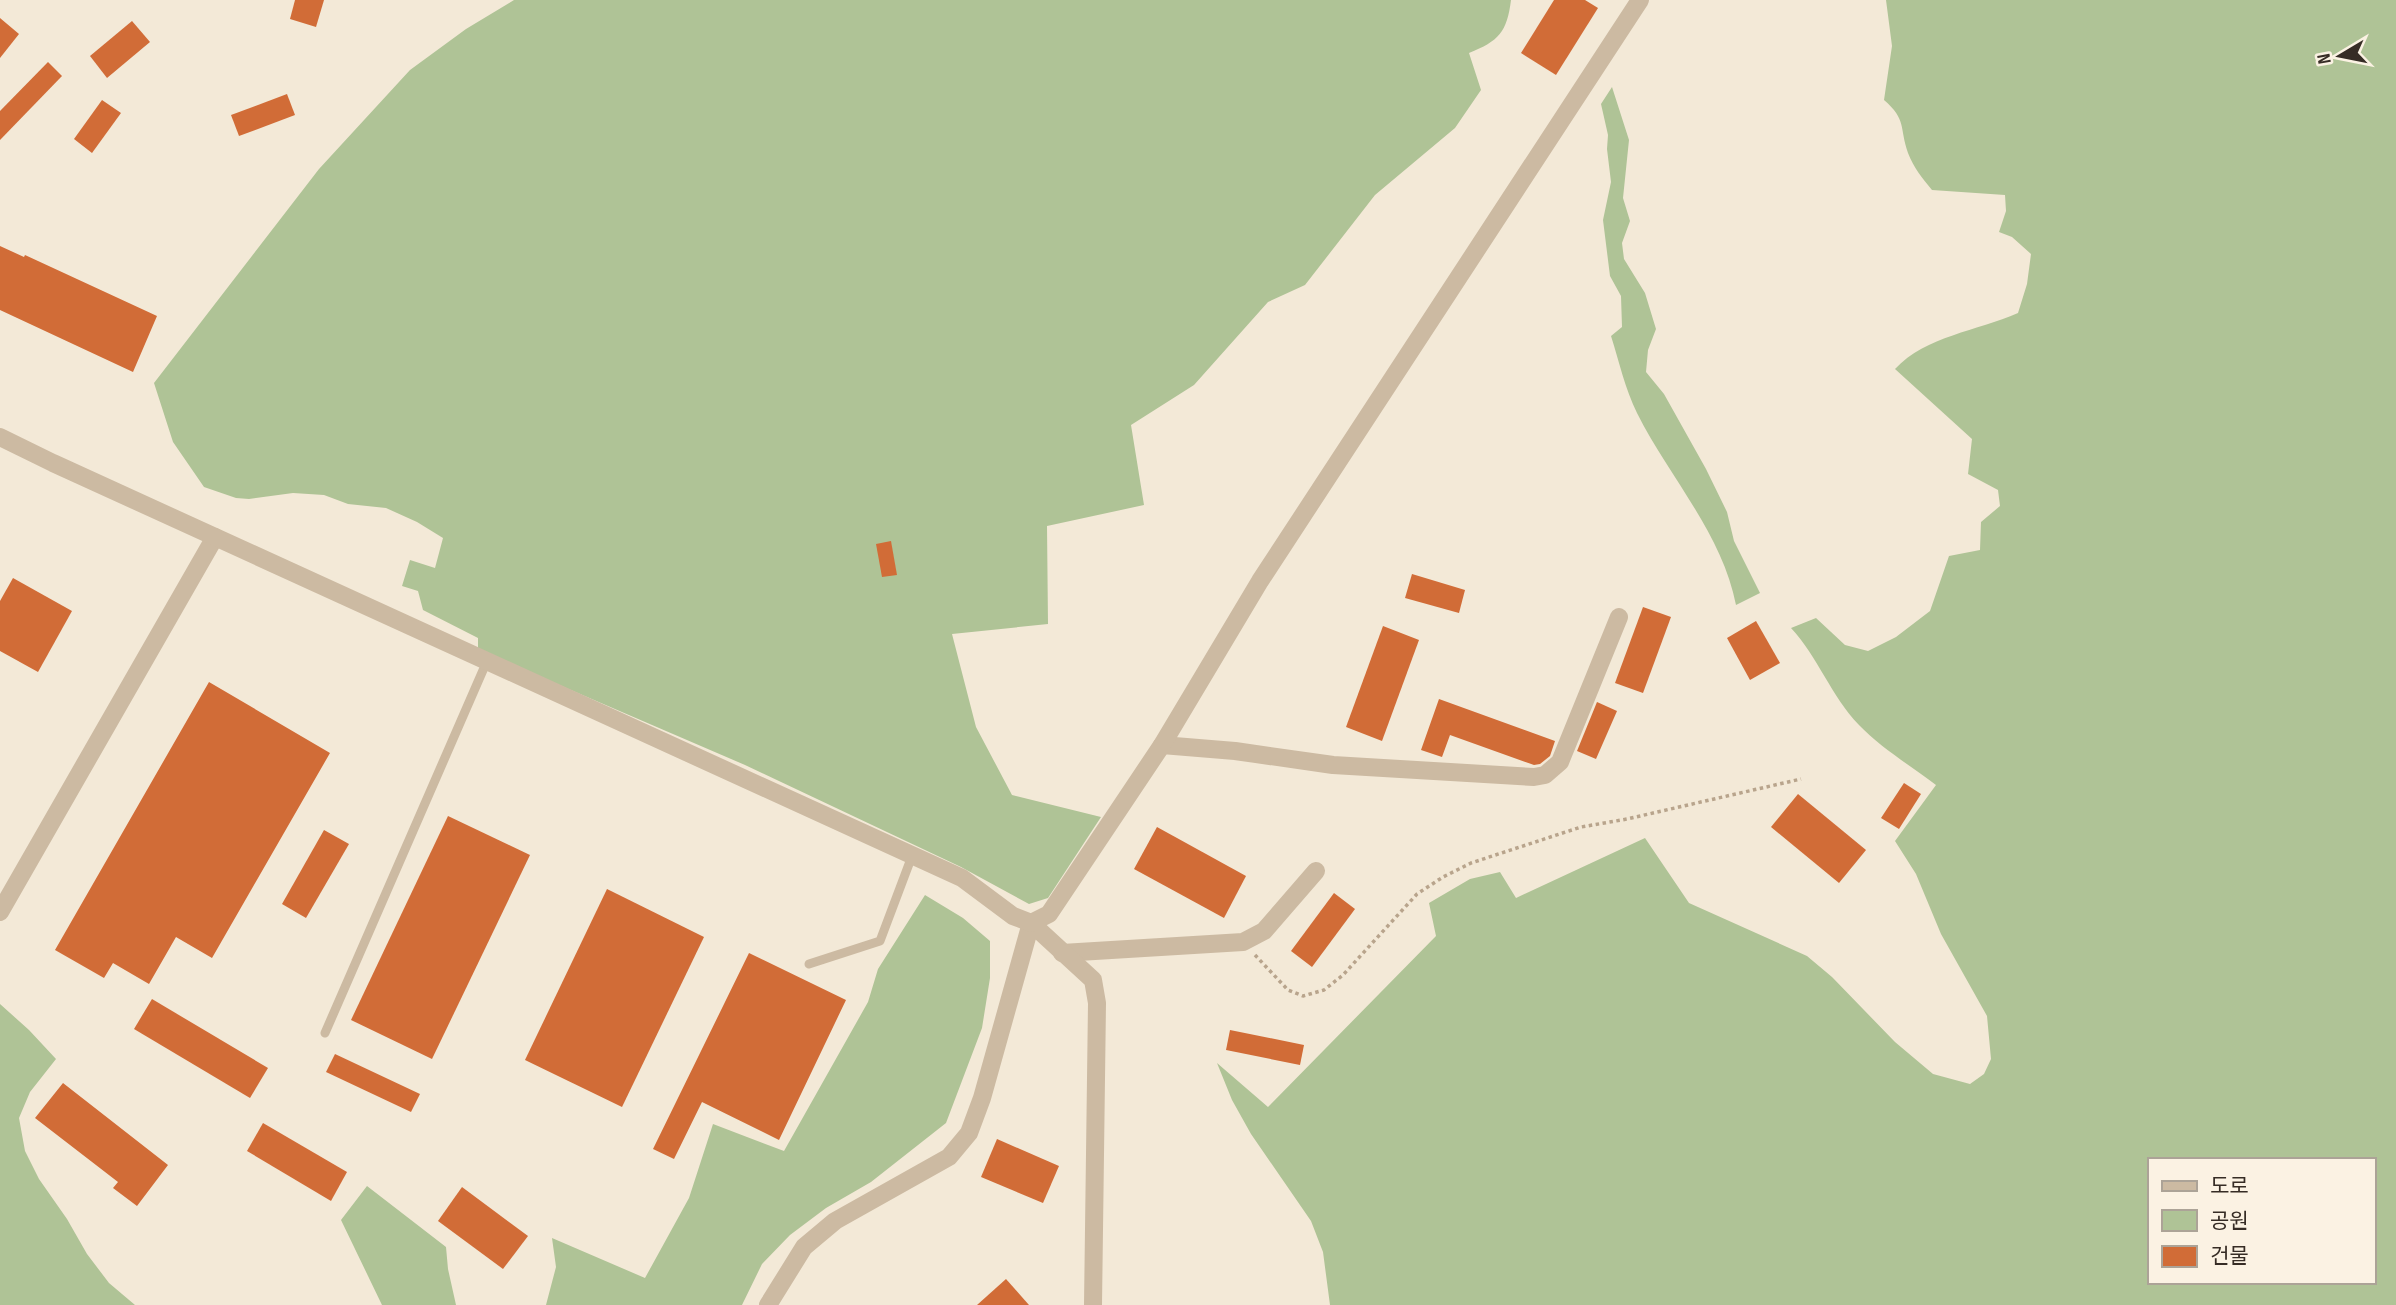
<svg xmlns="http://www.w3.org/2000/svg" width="2396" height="1305" font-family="'Sofia Sans Condensed','Noto Sans KR',sans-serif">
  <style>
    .green { fill: #afc396; fill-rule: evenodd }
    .building { fill: #d16c37 }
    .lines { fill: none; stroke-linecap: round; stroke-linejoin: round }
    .path { stroke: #b8a48c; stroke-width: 3.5; stroke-dasharray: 3.5 3.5; stroke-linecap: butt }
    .service { stroke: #ccbaa2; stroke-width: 9 }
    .minor { stroke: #ccbaa2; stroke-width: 18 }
    .tertiary { stroke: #ccbaa2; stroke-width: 18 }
  </style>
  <rect width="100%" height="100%" fill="#f3e9d7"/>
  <!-- green -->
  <g class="green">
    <path d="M 514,0 L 1511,0 C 1507,32 1499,41 1469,53 L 1481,90 L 1455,128 L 1375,195 L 1305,285 L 1268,302 L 1194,385 L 1131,425 L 1144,505 L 1047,526 L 1048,624 L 952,634 L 976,727 L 1012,795 L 1101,817 L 1048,898 L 1029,904 L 961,867 L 745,765 L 478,650 L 478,638 L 423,610 L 418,591 L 402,586 L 410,560 L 435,568 L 443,538 L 417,522 L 386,508 L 348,504 L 324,495 L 293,493 L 249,499 L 236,498 L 204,487 L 173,442 L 154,383 L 319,169 L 410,70 L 466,29 Z"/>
    <path d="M 1886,0 L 2396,0 L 2396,1305 L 1330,1305 L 1323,1252 L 1311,1221 L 1251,1134 L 1232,1100 L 1217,1063 L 1268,1107 L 1436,936 L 1429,903 L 1470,879 L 1500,872 L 1516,898 L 1645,838 L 1689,903 L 1807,956 L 1832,977 L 1895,1042 L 1933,1074 L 1970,1084 L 1984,1074 L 1991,1059 L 1987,1016 L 1941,934 L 1916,874 L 1895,841 L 1936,785 C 1911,766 1881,748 1859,725 C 1831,696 1818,657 1791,628 L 1816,618 L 1845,645 L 1868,651 L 1896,637 L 1930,611 L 1949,556 L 1980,550 L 1981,522 L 2000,506 L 1998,490 L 1968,474 L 1972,439 L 1895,369 C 1926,336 1977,331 2018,313 L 2027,284 L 2031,254 L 2012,237 L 1999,232 L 2006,211 L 2005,195 L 1932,190 C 1922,178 1914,168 1908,153 C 1899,127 1907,120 1884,100 L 1892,46 ZM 2149,1160 L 2373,1160 L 2373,1282 L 2149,1282 Z"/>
    <path d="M 1612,87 L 1629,140 L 1623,198 L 1630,221 L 1622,243 L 1624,259 L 1645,293 L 1656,329 L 1648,350 L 1646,372 L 1664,394 L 1706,469 L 1727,512 L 1734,541 L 1760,593 L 1736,605 C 1722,533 1669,477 1637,413 C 1625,389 1619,361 1611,336 L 1622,327 L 1621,296 L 1610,276 L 1603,220 L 1611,182 L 1607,149 L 1608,135 L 1601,104 Z"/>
    <polygon points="925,895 963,918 990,941 990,978 982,1028 946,1123 871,1182 826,1208 790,1235 762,1264 742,1305 546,1305 556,1267 552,1238 645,1278 689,1198 713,1124 784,1151 868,1002 878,969"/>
    <polygon points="0,1004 29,1030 56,1059 30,1092 19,1118 25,1151 39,1179 67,1219 87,1254 109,1283 135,1305 0,1305"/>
    <polygon points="367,1186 446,1247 448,1269 456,1305 382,1305 341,1220"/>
  </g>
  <!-- building -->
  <g class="building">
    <polygon points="295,0 324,0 316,27 290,19"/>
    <polygon points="1554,0 1585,0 1598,8 1556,75 1521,53"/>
    <polygon points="0,18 19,34 0,58"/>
    <polygon points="132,21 150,42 107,78 90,56"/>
    <polygon points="48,62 62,76 0,140 0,111"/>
    <polygon points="287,94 295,115 239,136 231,115"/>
    <polygon points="102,100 121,113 92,153 74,139"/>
    <polygon points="0,246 24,257 25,255 157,316 133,372 0,310"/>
    <polygon points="891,541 897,575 882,577 876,544"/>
    <polygon points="1412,574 1465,590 1459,613 1405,598"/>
    <polygon points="13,578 72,611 38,672 0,651 0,601"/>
    <polygon points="1643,607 1671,617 1643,693 1615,683"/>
    <polygon points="1756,621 1780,663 1750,680 1727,638"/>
    <polygon points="1383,626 1419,640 1382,741 1346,727"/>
    <polygon points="209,682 330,753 212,958 176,937 149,984 113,963 104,978 55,950"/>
    <polygon points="1439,699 1555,741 1550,756 1540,764 1534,765 1450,735 1442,757 1421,750"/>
    <polygon points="1597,702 1617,711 1596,759 1577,751"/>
    <polygon points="1904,783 1921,794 1899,829 1881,818"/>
    <polygon points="1798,794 1866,850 1839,883 1771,827"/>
    <polygon points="448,816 530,855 432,1059 351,1020"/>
    <polygon points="1157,827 1246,876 1224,918 1134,869"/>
    <polygon points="324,830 349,844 306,918 282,904"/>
    <polygon points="607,889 704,937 622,1107 525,1060"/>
    <polygon points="1334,893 1355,909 1312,967 1291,951"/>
    <polygon points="749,953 846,1000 779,1140 702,1102 674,1159 653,1149"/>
    <polygon points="152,999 268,1068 250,1098 134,1029"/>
    <polygon points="1230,1030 1304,1045 1300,1065 1226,1050"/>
    <polygon points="335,1054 420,1094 411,1112 326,1072"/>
    <polygon points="63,1083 168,1165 137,1206 113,1188 118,1182 35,1118"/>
    <polygon points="263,1123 347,1172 331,1201 247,1151"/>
    <polygon points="997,1139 1059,1166 1043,1203 981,1177"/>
    <polygon points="462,1187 528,1236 503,1269 438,1221"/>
    <polygon points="1006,1279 1029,1305 977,1305"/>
  </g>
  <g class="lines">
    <!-- path -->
    <polyline class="path" points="1255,955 1288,990 1303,996 1324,990 1343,975 1417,894 1443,877 1471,863 1581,827 1627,819 1801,779"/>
    <!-- service -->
    <g class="service">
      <polyline points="809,964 880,941 912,856"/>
      <polyline points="325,1033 487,661"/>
    </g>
    <!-- minor -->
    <g class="minor">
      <polyline points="1162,745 1235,751 1333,765 1534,777 1545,775 1560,762 1619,617"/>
      <polyline points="0,912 215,537"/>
      <polyline points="1062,953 1243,942 1264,931 1316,871"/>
      <polyline points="768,1305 804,1247 835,1221 949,1157 969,1133 982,1098 1031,923 1093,980 1097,1003 1093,1305"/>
    </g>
    <!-- tertiary -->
    <polyline class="tertiary" points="0,437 53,463 962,878 1013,916 1031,923 1049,914 1162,745 1260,581 1640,0"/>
  </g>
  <!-- legend -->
  <rect x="2148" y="1158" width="228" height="126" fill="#fbf2e3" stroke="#aca397" stroke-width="2"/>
  <rect x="2162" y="1181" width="35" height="10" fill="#ccbaa2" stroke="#aca397" stroke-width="2"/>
  <text x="2210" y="1193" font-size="21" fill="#362c25">도로</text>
  <rect x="2162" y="1210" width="35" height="21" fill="#afc396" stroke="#aca397" stroke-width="2"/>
  <text x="2210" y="1228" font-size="21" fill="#362c25">공원</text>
  <rect x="2162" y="1246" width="35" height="21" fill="#d16c37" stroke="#aca397" stroke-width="2"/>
  <text x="2210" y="1263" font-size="21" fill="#362c25">건물</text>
  <!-- north arrow -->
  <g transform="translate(2340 56) rotate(260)" stroke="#fbf2e3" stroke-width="5" paint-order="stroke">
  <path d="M0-5L12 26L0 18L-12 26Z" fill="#362c25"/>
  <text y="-10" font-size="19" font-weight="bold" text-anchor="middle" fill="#362c25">N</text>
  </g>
</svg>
